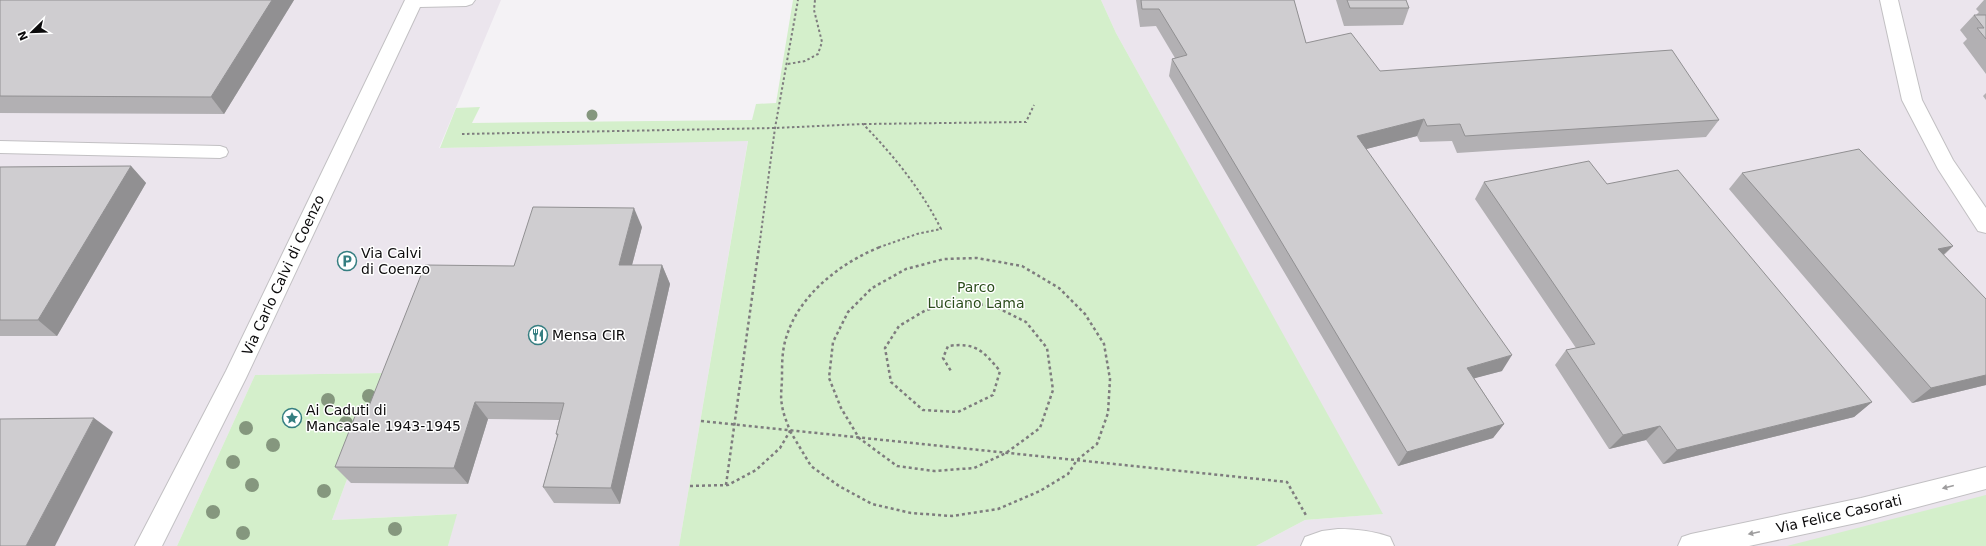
<svg xmlns="http://www.w3.org/2000/svg" width="1986" height="546" font-family="'DejaVu Sans',sans-serif">
  <style>
    .built { fill: #ebe5ed }
    .green { fill: #d4efcb }
    .lines { fill: none; stroke-linecap: round; stroke-linejoin: round }
    .lane-casing { stroke: #c2c0c3; stroke-width: 2 }
    .street-casing { stroke: #c2c0c3; stroke-width: 2 }
    .path-far1 { stroke: #7e7c7e; stroke-width: 2; stroke-dasharray: 2.5 2.5; stroke-linecap: butt }
    .path { stroke: #7e7c7e; stroke-width: 2.5; stroke-dasharray: 3 3; stroke-linecap: butt }
    .lane { fill: #fff; fill-rule: evenodd }
    .street { fill: #fff; fill-rule: evenodd }
    .tree { fill: #85977e }
    .wall { fill: #b2b0b3 }
    .shaded-wall { fill: #919092 }
    .building { fill: #cfcdd0; stroke: #919092 }
    .oneway { fill: #9e9d9e }
    .labels { text-anchor: middle; dominant-baseline: central; stroke-width: 3; stroke-linejoin: round; paint-order: stroke }
    .poi-label { font-size: 14px; fill: #0c0b0c; stroke: #fff; text-anchor: start }
    .street-label { font-size: 14px; fill: #0c0b0c; stroke: #fff }
    .park-label { font-size: 14px; fill: #2b4d1c; stroke: #fff }
  </style>
  <rect width="100%" height="100%" fill="#f4f2f5"/>
  <!-- built -->
  <g class="built">
    <polygon points="0,0 501,0 439,148 748,140 679,546 448,546 456,514 332,520 386,373 255,375 177,546 0,546"/>
    <polygon points="1101,0 1986,0 1986,546 1256,546 1305,520 1382,514 1116,33"/>
  </g>
  <!-- green -->
  <g class="green">
    <polygon points="793,0 1101,0 1116,33 1383,514 1305,520 1256,546 679,546 748,141 440,148 456,108 480,107 472,123 752,120 756,104 776,103"/>
    <polygon points="386,373 332,520 457,514 448,546 177,546 255,375"/>
    <polygon points="1986,495 1986,546 1787,546"/>
  </g>
  <g class="lines">
    <!-- lane casing -->
    <g class="lane-casing">
      <polygon id="lane" points="0,141 220,146 226,148 228,152 226,156 220,158 0,153"/>
    </g>
    <!-- street casing -->
    <g class="street-casing">
      <g id="street">
        <polygon points="405,0 475,0 472,4 466,6 420,7 246,378 162,546 135,546 226,371"/>
        <polygon points="1880,0 1898,0 1922,100 1953,160 1986,208 1986,233 1978,231 1938,169 1902,100"/>
        <polygon points="1986,467 1986,489 1861,522 1749,546 1678,546 1682,537 1691,534 1861,498"/>
        <path d="M 1338,529 C 1356,529 1373,531 1390,537 L 1394,546 L 1301,546 L 1305,537 L 1322,531 Z"/>
      </g>
    </g>
    <!-- path-far1 -->
    <g class="path-far1">
      <polyline points="788,64 805,61 818,54 822,42 814,10 815,0"/>
      <polyline points="864,124 1026,122 1034,105"/>
      <path d="M 462,134 L 775,128 L 863,124 C 894,156 921,189 941,229 L 917,234 L 877,248"/>
      <polyline points="759,248 775,128 798,0"/>
    </g>
    <!-- path -->
    <g class="path">
      <polyline points="701,421 1287,482 1307,517"/>
      <path d="M 790,431 L 811,466 L 839,486 L 872,504 L 911,513 L 952,516 L 998,509 L 1040,491 L 1068,474 L 1077,460 L 1097,444 L 1108,413 L 1110,379 L 1104,344 L 1085,314 L 1059,288 L 1022,266 L 977,258 L 944,259 L 906,269 L 872,288 L 848,312 L 833,342 L 829,378 L 841,408 L 859,438 L 897,466 L 934,471 L 974,468 L 1006,453 L 1040,428 L 1053,390 L 1047,348 L 1026,322 L 996,307 L 961,301 L 926,310 L 899,326 L 885,348 L 891,382 L 923,410 L 958,412 L 993,395 L 1000,371 C 983,351 976,342 948,346 L 943,358 L 951,371"/>
      <polyline points="726,485 759,247"/>
      <path d="M 690,486 L 728,485 L 756,470 L 780,448 L 790,431 C 787,422 783,414 782,405 C 780,396 782,387 782,377 C 782,363 782,349 787,335 C 800,294 842,262 880,247"/>
    </g>
    <!-- lane -->
    <use href="#lane" class="lane"/>
    <!-- street -->
    <use href="#street" class="street"/>
  </g>
  <!-- trees -->
  <g class="tree">
    <circle cx="592" cy="115" r="5.5"/>
    <circle cx="369" cy="396" r="7"/>
    <circle cx="328" cy="400" r="7"/>
    <circle cx="346" cy="423" r="7"/>
    <circle cx="246" cy="428" r="7"/>
    <circle cx="273" cy="445" r="7"/>
    <circle cx="233" cy="462" r="7"/>
    <circle cx="252" cy="485" r="7"/>
    <circle cx="324" cy="491" r="7"/>
    <circle cx="213" cy="512" r="7"/>
    <circle cx="395" cy="529" r="7"/>
    <circle cx="243" cy="533" r="7"/>
  </g>
  <!-- wall -->
  <g class="wall">
    <polygon points="0,0 294,0 224,114 0,113"/>
    <polygon points="1136,0 1294,0 1306,43 1380,71 1719,120 1706,137 1457,153 1452,141 1420,142 1417,136 1366,149 1502,371 1474,378 1504,424 1493,438 1398,466 1169,76 1172,59 1175,58 1156,26 1140,27"/>
    <polygon points="1336,0 1406,0 1409,8 1403,25 1344,26"/>
    <polygon points="1984,0 1986,0 1986,74 1963,43 1967,39 1960,30 1974,15 1976,15 1979,12 1976,9"/>
    <polygon points="1986,93 1986,100 1983,96"/>
    <polygon points="131,166 146,183 57,336 0,336 0,167"/>
    <polygon points="1742,173 1953,246 1944,255 1986,299 1986,385 1912,403 1729,189"/>
    <polygon points="1484,182 1607,184 1872,402 1854,417 1663,464 1646,440 1609,449 1555,365 1566,350 1576,348 1475,199"/>
    <polygon points="642,227 632,265 662,265 670,284 620,504 554,503 543,487 557,436 556,434 559,420 488,419 468,484 351,483 335,467 369,406 514,266"/>
  </g>
  <!-- shaded-wall -->
  <g class="shaded-wall">
    <polygon points="272,0 294,0 224,114 211,97"/>
    <polygon points="1424,119 1417,136 1351,153 1357,136"/>
    <polygon points="131,166 146,183 57,336 38,320"/>
    <polygon points="634,208 642,227 627,284 619,265"/>
    <polygon points="1953,246 1935,262 1938,249"/>
    <polygon points="662,265 670,284 620,504 611,488"/>
    <polygon points="1512,355 1502,371 1457,383 1467,368"/>
    <polygon points="1986,375 1986,385 1912,403 1931,388"/>
    <polygon points="475,402 488,419 468,484 454,468"/>
    <polygon points="1872,402 1854,417 1663,464 1677,450"/>
    <polygon points="94,418 113,432 55,546 26,546"/>
    <polygon points="1504,424 1493,438 1398,466 1407,452"/>
    <polygon points="1660,426 1646,440 1609,449 1623,435"/>
  </g>
  <!-- building -->
  <g class="building">
    <polygon points="0,0 272,0 211,97 0,96"/>
    <polygon points="1141,0 1294,0 1306,43 1351,33 1380,71 1672,50 1719,120 1465,136 1460,124 1427,126 1424,119 1357,136 1512,355 1467,368 1504,424 1407,452 1172,59 1187,55 1159,9 1142,9"/>
    <polygon points="1347,0 1406,0 1409,8 1350,8"/>
    <polygon points="1974,15 1986,15 1986,39 1977,28 1984,28"/>
    <polygon points="1859,149 1953,246 1938,249 1986,299 1986,375 1931,388 1742,173"/>
    <polygon points="1589,161 1607,184 1678,170 1872,402 1677,450 1660,426 1623,435 1566,350 1595,344 1484,182"/>
    <polygon points="131,166 38,320 0,320 0,167"/>
    <polygon points="533,207 634,208 619,265 662,265 611,488 543,487 558,434 556,434 564,403 475,402 454,468 335,467 359,406 369,406 425,265 514,266"/>
    <polygon points="94,418 26,546 0,546 0,419"/>
  </g>
  <!-- one-way arrows -->
  <defs><path id="oneway-solid" d="M-6-.8H1V-3.2L6.5 0L1 3.2V.8H-6Z"/></defs>
  <g class="oneway">
    <use href="#oneway-solid" transform="translate(1948 487) rotate(166)"/>
    <use href="#oneway-solid" transform="translate(1754 533) rotate(168)"/>
  </g>
  <!-- icons -->
  <defs>
    <g id="parking-ring" transform="scale(1)"><circle r="9.5" fill="#fff" stroke="#357e81" stroke-width="1.5"/><path d="M-3.5-5.5H1a3.5 3.5 0 0 1 0 7H-1V5.5H-3.5ZM-1-3.4V-.6H.8a1.4 1.4 0 0 0 0-2.8Z" fill="#357e81"/></g>
    <g id="restaurant-ring" transform="scale(1)"><circle r="9.5" fill="#fff" stroke="#357e81" stroke-width="1.5"/><path d="M-5-6h1v4h1v-4h1v4h1v-4h1v5L-1.5 .5V6h-2V.5L-5-1ZM5-6V6H3V1.5H1.5Q1.5-4 5-6Z" fill="#357e81"/></g>
    <g id="sight-ring" transform="scale(1)"><circle r="9.5" fill="#fff" stroke="#357e81" stroke-width="1.5"/><path d="M0-6L1.8-2.2L6-1.7L2.9 1.2L3.7 5.4L0 3.3L-3.7 5.4L-2.9 1.2L-6-1.7L-1.8-2.2Z" fill="#357e81"/></g>
  </defs>
  <g fill-rule="evenodd">
    <use href="#parking-ring" x="347" y="261"/>
    <use href="#restaurant-ring" x="538" y="335"/>
    <use href="#sight-ring" x="292" y="418"/>
  </g>
  <g class="labels">
    <!-- poi labels -->
    <g class="poi-label">
      <text x="361" y="253">Via Calvi<tspan x="361" dy="16">di Coenzo</tspan></text>
      <text x="552" y="335">Mensa CIR</text>
      <text x="306" y="410">Ai Caduti di<tspan x="306" dy="16">Mancasale 1943-1945</tspan></text>
    </g>
    <!-- street labels -->
    <g class="street-label">
      <text transform="translate(283 275) rotate(-65)">Via Carlo Calvi di Coenzo</text>
      <text transform="translate(1839 514) rotate(-13)">Via Felice Casorati</text>
    </g>
    <!-- park labels -->
    <g class="park-label">
      <text x="976" y="287">Parco<tspan x="976" dy="16">Luciano Lama</tspan></text>
    </g>
  </g>
  <!-- north arrow -->
  <g transform="translate(32 32) rotate(247)" stroke="#ffffff" stroke-width="3" paint-order="stroke">
  <path d="M0-3L7 15L0 10L-7 15Z" fill="#0c0b0c"/>
  <text y="-6" font-size="11" font-weight="bold" text-anchor="middle" fill="#0c0b0c">N</text>
  </g>
</svg>
